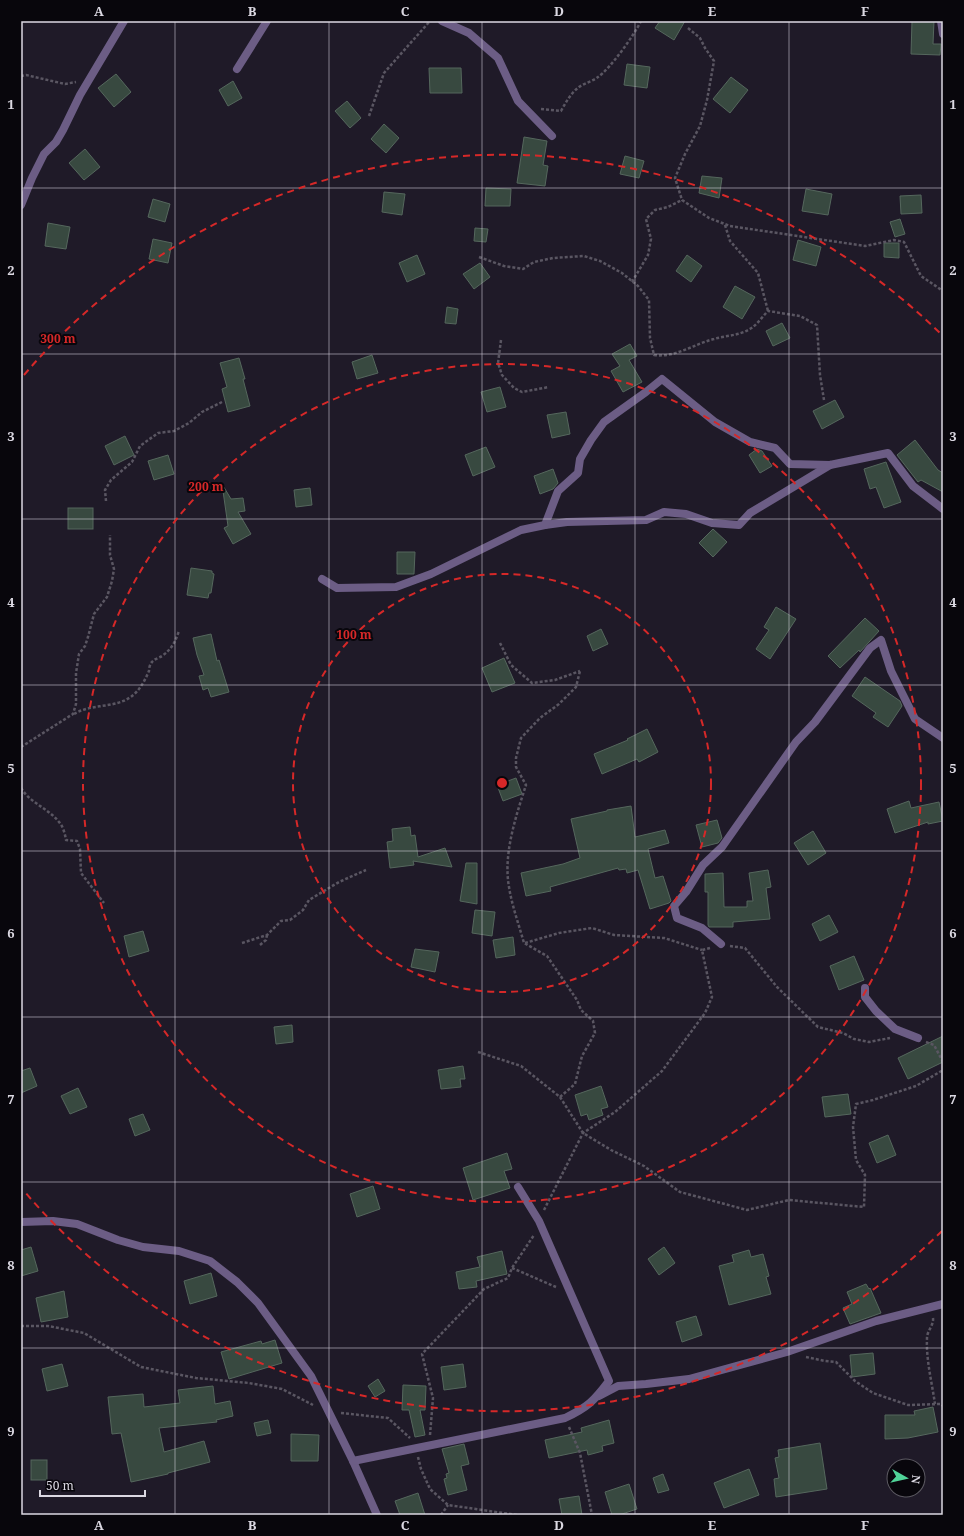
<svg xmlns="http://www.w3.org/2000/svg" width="964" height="1536" font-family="'Noto Serif',serif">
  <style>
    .building { fill: #384940; stroke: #55675d }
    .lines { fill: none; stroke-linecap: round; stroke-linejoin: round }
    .path { stroke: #5a5662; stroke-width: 2.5; stroke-dasharray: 3 2; stroke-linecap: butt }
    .minor { stroke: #6c5d85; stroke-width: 8 }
    .grid { fill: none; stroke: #dbd8e2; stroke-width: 1; stroke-opacity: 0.55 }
    .ring { fill: none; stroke: #d62828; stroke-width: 2; stroke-dasharray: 7 5 }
    .centre { fill: #d62828; stroke: #08060c; stroke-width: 2 }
    .ring-label { font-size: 12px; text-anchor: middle; font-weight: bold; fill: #d62828; stroke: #08060c; stroke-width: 4; stroke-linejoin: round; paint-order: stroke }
    .neatline { fill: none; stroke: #dbd8e2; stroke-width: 1.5 }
    .grid-label { font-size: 13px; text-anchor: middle; font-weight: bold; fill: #dbd8e2 }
  </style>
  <rect width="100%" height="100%" fill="#1f1a28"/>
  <!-- building -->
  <g class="building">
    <polygon points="660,21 685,21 674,40 655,28"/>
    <polygon points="912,21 934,21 933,44 941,44 940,55 911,54"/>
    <polygon points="627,64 650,67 647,88 624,85"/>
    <polygon points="429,68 461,68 462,93 430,93"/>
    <polygon points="116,74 131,92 114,107 98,88"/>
    <polygon points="731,77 748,90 730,113 713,99"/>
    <polygon points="233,81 242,98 228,106 219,90"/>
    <polygon points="347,101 361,118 350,128 335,111"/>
    <polygon points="384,124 399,138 386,153 371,139"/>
    <polygon points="524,137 547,141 543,165 548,166 545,186 517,183"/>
    <polygon points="85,149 100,167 84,180 69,163"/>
    <polygon points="625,156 644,161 639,178 620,174"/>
    <polygon points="702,176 722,178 719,198 699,193"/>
    <polygon points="486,188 511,189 510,206 485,206"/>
    <polygon points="806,189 832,194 828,215 802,211"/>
    <polygon points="384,192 405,194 402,215 382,212"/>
    <polygon points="921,195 922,213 901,214 900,196"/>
    <polygon points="153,199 170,204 165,222 148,217"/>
    <polygon points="900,219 905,234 895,237 890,222"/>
    <polygon points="48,223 70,227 66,249 45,246"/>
    <polygon points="475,228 488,229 486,242 474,241"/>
    <polygon points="153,239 172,243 168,263 149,259"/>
    <polygon points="798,240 821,247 816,266 793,260"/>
    <polygon points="884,243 899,243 899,258 884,257"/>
    <polygon points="417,255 425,274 407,282 399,263"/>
    <polygon points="687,255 702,266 691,282 676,271"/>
    <polygon points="480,263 490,277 474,289 463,274"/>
    <polygon points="735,286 755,297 742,319 723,307"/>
    <polygon points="447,307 458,309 456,324 445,323"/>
    <polygon points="782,323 790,338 773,346 766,331"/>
    <polygon points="630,344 637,356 629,360 642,382 623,392 611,371 620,366 612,354"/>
    <polygon points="372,355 378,373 357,379 352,362"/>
    <polygon points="239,358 245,379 243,379 250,406 228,412 222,389 227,387 220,363"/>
    <polygon points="500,387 506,407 487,412 481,392"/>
    <polygon points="835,400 844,417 822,429 813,411"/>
    <polygon points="566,412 570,434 552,438 547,415"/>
    <polygon points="125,436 134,455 114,465 105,446"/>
    <polygon points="915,440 938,470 943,473 943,492 921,480 918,482 897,455"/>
    <polygon points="486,447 495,467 473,476 465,455"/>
    <polygon points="757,449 762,451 772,466 760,473 749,455"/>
    <polygon points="168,455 174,474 154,480 148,461"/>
    <polygon points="886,462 901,502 884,508 876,487 870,489 864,469"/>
    <polygon points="553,469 558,483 553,489 540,494 534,476"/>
    <polygon points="222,484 231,499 243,498 245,511 238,512 251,534 233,544 224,528 228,526"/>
    <polygon points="310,488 312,505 296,507 294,490"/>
    <rect x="68" y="508" width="25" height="21"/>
    <polygon points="713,529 727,542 713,557 699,543"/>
    <polygon points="397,552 415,552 414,574 397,574"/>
    <polygon points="191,568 212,571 212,573 214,574 211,593 209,593 208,598 187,595"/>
    <polygon points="776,607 796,619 770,659 756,649 769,630 764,627"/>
    <polygon points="865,618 879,631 860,652 859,650 840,668 828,656"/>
    <polygon points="601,629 608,644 593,651 587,636"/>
    <polygon points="211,634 217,661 219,660 229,692 211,697 208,688 203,690 199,676 204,675 197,655 193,638"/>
    <polygon points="504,658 515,683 492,692 482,668"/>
    <polygon points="865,677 900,701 902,706 888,727 873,717 876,713 852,696"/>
    <polygon points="647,729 658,752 639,762 637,759 602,774 594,754 628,740 627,739"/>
    <polygon points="516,778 522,794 503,801 497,785"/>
    <polygon points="909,801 911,808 939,802 943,821 928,824 928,822 895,833 887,809"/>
    <polygon points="631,806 635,837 665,830 669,843 648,849 655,878 663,876 671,901 669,903 650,909 638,870 627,873 626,869 619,870 618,868 550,887 551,891 526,896 521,873 563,864 580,858 571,819 607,811 607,810"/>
    <polygon points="717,820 722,838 718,843 702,847 696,825"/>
    <polygon points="410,827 411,836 415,835 418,857 445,848 452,867 413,861 414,865 390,868 387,842 393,841 392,829"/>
    <polygon points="813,831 826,853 808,865 794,843"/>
    <polygon points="466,863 477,863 477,904 460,901"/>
    <polygon points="768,870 771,887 766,888 770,919 733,922 733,927 709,927 708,925 708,892 705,892 705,874 723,873 724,907 747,907 747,901 753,901 749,873"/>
    <polygon points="475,910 495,912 492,936 472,933"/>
    <polygon points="829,915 838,932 820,941 812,924"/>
    <polygon points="143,931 149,951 129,957 124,936"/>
    <polygon points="513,937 515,955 496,958 493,940"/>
    <polygon points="415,949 439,952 435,972 411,967"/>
    <polygon points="854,956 864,980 839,990 830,966"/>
    <polygon points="292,1025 293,1042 276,1044 274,1027"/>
    <polygon points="943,1036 943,1062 908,1079 898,1058"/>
    <polygon points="463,1066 465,1079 460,1079 461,1087 441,1089 438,1070"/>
    <polygon points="30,1068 37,1086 21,1093 21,1071"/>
    <polygon points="601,1086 608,1107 601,1109 603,1115 589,1120 587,1114 581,1116 575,1095"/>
    <polygon points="78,1088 87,1107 70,1114 61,1096"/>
    <polygon points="848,1094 851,1114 825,1117 822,1097"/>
    <polygon points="143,1114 150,1130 135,1136 129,1119"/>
    <polygon points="888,1135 896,1155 877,1163 869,1143"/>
    <polygon points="507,1153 512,1169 504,1171 510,1188 473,1200 463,1168"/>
    <polygon points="373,1186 380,1209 357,1217 350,1194"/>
    <polygon points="31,1247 38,1271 21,1276 21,1250"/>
    <polygon points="664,1247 675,1263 659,1275 648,1259"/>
    <polygon points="749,1250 751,1257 763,1254 769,1276 766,1277 771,1294 729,1305 719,1266 734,1262 732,1255"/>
    <polygon points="502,1251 507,1274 476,1281 477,1287 459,1289 456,1272 480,1267 477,1257"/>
    <polygon points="211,1273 217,1296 190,1304 184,1281"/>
    <polygon points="866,1284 869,1289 870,1288 881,1313 850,1324 843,1308 852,1304 847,1292"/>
    <polygon points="64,1291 68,1317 41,1322 36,1298"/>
    <polygon points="696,1316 702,1335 682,1342 676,1322"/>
    <polygon points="275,1340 282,1363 229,1379 221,1352 261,1341 262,1344"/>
    <polygon points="873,1353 875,1374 852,1377 850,1355"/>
    <polygon points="62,1364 68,1386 47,1391 42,1369"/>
    <polygon points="463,1364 466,1387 444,1390 441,1367"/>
    <polygon points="378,1379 385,1391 375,1397 368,1386"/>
    <polygon points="403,1385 426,1386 425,1410 420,1410 425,1435 415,1437 409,1410 402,1410"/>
    <polygon points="213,1386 215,1404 230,1401 233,1416 216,1420 217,1422 159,1428 164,1452 204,1441 210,1462 168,1473 168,1474 131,1482 121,1433 112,1434 108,1397 143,1394 144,1407 180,1403 178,1390"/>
    <polygon points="933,1407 938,1432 908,1438 885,1439 885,1415 915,1415 914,1411"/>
    <polygon points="268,1420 271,1433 257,1436 254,1423"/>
    <polygon points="609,1420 614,1443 602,1446 603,1451 588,1455 587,1450 549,1458 545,1440 582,1432 581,1428"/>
    <polygon points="291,1434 319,1435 318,1461 291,1461"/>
    <polygon points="820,1443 827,1489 776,1497 774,1479 779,1478 775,1458 779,1457 778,1450"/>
    <polygon points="464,1444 469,1464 461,1466 467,1490 448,1495 444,1479 447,1478 446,1474 449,1473 442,1449"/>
    <rect x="31" y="1460" width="16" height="20"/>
    <polygon points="749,1469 759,1495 724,1508 714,1483"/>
    <polygon points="663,1474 669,1490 658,1493 653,1478"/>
    <polygon points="629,1484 637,1509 619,1515 612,1515 605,1492"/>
    <polygon points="418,1493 425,1515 400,1515 395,1501"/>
    <polygon points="579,1496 582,1515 562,1515 559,1499"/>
  </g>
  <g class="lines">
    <!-- path -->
    <g class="path">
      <polyline points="688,28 700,38 705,48 714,61 707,100 700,126 685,154 675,178 682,200 709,218 730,226 865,246 894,240 904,242 921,276 943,291"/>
      <polyline points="21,76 26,75 65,84 76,82"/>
      <path d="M 541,109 L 561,111 C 566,102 571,93 579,87 C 585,83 593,81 598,77 C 610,69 635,34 641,21"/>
      <polyline points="369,116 384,73 430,21"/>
      <polyline points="725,225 730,241 758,273 768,311"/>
      <path d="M 479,257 L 504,266 L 523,269 L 534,262 L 553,258 L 584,256 L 600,261 L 622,273 L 638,286 L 649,300 L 650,338 L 654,355 C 675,358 694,344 714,339 C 727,335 741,336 753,327 C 758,323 763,316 768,311 L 800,316 L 817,325 L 820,375 L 824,400"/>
      <polyline points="632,282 648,255 651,239 646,219 655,210 668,207 682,200"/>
      <polyline points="501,340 498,363 502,375 514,388 522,392 549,387"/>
      <polyline points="106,501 105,490 111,480 132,462 140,446 158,433 174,431 189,423 202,412 222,402"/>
      <polyline points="500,643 511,665 532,683 555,680 580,671"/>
      <path d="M 74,714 C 92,703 115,709 132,696 C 140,690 145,680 149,671 C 149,668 150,664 152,662 C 154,659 159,658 162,656 C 172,649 175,642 179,631"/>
      <polyline points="21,747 73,714 76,704 76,673 79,654 85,646 88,637 94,614 107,597 112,581 114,569 110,555 110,535"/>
      <path d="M 21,788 C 30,803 48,808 59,822 C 63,826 65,834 66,840 L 77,841 L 80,849 L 81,873 L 104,903"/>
      <polyline points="242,943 267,935 281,921 290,920 303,910 309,900 339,882 366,870"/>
      <polyline points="525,943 559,933 592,928 614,935 664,938 702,950"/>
      <polyline points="260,945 266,940 267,935"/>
      <polyline points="730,946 745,948 777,987 818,1027 843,1033 854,1039 869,1042 890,1038"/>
      <polyline points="926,1042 934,1045 943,1062"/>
      <polyline points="478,1052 521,1066 560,1097 583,1133 611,1150 644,1166 680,1192 747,1210 789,1200 864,1207 865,1175 856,1160 853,1127 856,1104 873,1100 916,1086 943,1070"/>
      <path d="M 560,1097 L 575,1084 L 582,1056 L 595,1033 L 593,1021 L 581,1010 L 577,1000 L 547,956 L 524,943 C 519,925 512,906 509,887 C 503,854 516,816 526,785 L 516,767 L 516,758 L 521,738 L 540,718 L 559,704 L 576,687 L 580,671"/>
      <polyline points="544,1210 583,1133 615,1112 662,1071 705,1013 712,997 702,950 710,948"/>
      <polyline points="512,1268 556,1287"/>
      <path d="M 933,1318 C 934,1325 927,1331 927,1338 C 926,1360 932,1383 935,1404"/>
      <polyline points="21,1326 48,1326 84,1333 141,1367 196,1378 249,1383 282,1389 313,1405"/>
      <polyline points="806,1357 825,1361 836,1362 855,1381 873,1393 908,1405 941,1404 943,1406"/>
      <polyline points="341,1413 388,1418 410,1438"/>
      <polyline points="569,1427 580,1453 592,1515"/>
      <polyline points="430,1435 433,1398 422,1354 484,1289 508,1278 512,1268 534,1235"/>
      <polyline points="418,1457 421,1469 430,1489 448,1505 517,1515"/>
      <polyline points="441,1515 448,1505"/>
    </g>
    <!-- minor -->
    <g class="minor">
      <polyline points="442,21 469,33 498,58 518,101 552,136"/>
      <polyline points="941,21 943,34"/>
      <polyline points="237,69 267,21"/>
      <polyline points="21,205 32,178 44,154 56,142 63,130 80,95 124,21"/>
      <polyline points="545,525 567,522 646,520 664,512 686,514 712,523 739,525 750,513 830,465"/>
      <polyline points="322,579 337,588 396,587 431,574 521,530 545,525 558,491 578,473 580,459 591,440 604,422 646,392 662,379 715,422 750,442 775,448 790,464 830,465 888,453 913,486 943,509"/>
      <polyline points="721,944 702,928 677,918 674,906 686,892 703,865 722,847 796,742 815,722 870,648 881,640 891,671 915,719 943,738"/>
      <polyline points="865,988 865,997 876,1011 895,1029 918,1038"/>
      <polyline points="21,1222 53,1221 77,1224 118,1240 143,1247 179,1251 210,1261 237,1282 258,1303 311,1376 353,1461 377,1515"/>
      <polyline points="599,1396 618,1386 646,1384 689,1379 787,1352 876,1321 943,1304"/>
      <path d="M 353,1461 L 565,1418 C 588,1407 594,1401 609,1381 L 539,1221 L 518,1187"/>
    </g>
  </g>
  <!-- grid -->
  <path class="grid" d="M 175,21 L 175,1515M 329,21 L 329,1515M 482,21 L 482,1515M 635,21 L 635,1515M 789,21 L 789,1515M 21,188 L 943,188M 21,354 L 943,354M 21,519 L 943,519M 21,685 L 943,685M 21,851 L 943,851M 21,1017 L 943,1017M 21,1182 L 943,1182M 21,1348 L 943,1348"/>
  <!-- distance rings -->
  <g class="ring">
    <circle cx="502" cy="783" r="209"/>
    <circle cx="502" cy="783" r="419"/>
    <path d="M942 1231A628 628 0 0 1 24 1191M24 375A628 628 0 0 1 942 335"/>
  </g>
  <circle cx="502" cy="783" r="6" class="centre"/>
  <g class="ring-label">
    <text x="58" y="343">300 m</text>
    <text x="206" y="491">200 m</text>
    <text x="354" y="639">100 m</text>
  </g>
  <!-- border -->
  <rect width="964" height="1536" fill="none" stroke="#08060c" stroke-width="44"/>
  <!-- north arrow -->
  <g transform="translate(906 1478) rotate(98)"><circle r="19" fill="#08060c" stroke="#5c5a62"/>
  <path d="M0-3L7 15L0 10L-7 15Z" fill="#50d398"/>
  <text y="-6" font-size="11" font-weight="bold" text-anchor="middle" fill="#dbd8e2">N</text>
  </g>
  <!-- scale -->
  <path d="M40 1490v6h105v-6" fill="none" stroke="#dbd8e2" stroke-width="2"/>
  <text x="46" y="1490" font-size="12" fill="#dbd8e2" stroke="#08060c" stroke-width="3" paint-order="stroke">50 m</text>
  <rect x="22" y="22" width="920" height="1492" class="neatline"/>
  <g class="grid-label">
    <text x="99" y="16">A</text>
    <text x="252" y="16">B</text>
    <text x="405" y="16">C</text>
    <text x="559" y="16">D</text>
    <text x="712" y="16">E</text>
    <text x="865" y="16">F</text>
    <text x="11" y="109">1</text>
    <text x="953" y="109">1</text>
    <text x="11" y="275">2</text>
    <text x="953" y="275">2</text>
    <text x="11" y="441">3</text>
    <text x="953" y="441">3</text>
    <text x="11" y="607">4</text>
    <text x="953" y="607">4</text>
    <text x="11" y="773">5</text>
    <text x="953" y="773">5</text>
    <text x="11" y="938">6</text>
    <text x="953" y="938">6</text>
    <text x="11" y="1104">7</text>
    <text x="953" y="1104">7</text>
    <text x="11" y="1270">8</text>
    <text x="953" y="1270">8</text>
    <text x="11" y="1436">9</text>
    <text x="953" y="1436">9</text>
    <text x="99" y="1530">A</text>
    <text x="252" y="1530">B</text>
    <text x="405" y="1530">C</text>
    <text x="559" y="1530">D</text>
    <text x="712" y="1530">E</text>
    <text x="865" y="1530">F</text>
  </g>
</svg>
